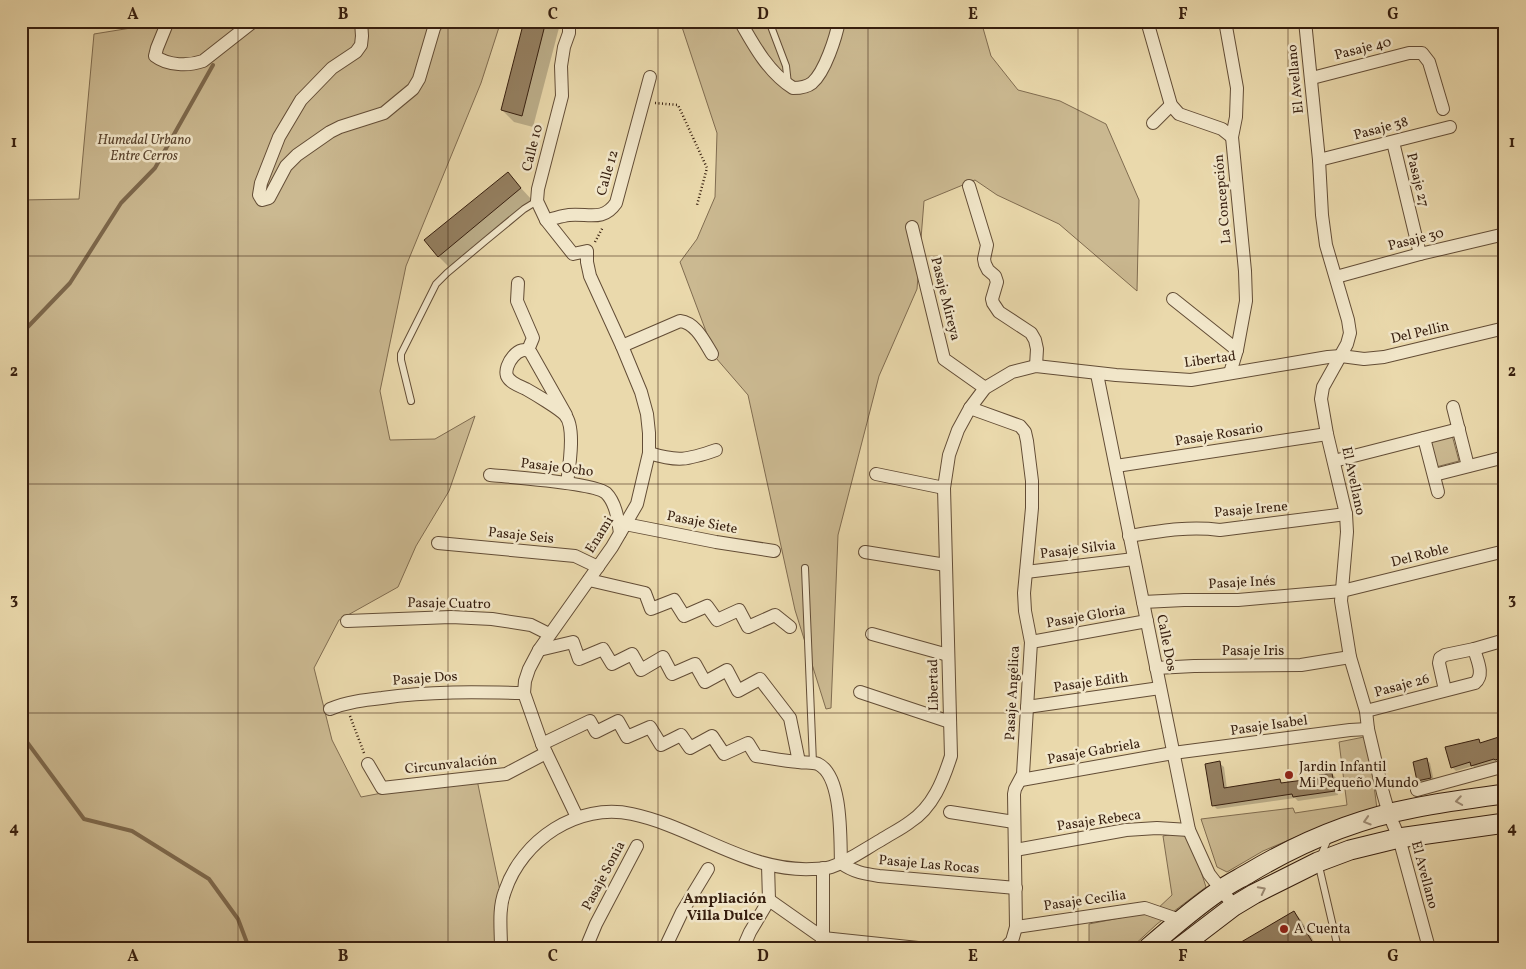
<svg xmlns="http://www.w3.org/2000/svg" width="1526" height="969" font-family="Vollkorn,serif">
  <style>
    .green { fill: #cbb991; stroke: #806c50 }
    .shadow { fill: #0003 }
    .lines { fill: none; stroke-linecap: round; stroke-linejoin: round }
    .stream { stroke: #7d684c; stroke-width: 4 }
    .building { fill: #947f60; stroke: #361e0e }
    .lane-casing { stroke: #634d36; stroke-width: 8 }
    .street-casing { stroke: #634d36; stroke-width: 14 }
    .secondary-casing { stroke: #361e0e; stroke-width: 21 }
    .path { stroke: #361e0e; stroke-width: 2.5; stroke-dasharray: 1 2.5; stroke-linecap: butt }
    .lane { stroke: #f1e6c9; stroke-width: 6 }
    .street { stroke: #f1e6c9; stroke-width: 12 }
    .secondary { stroke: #f1e6c9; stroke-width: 19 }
    .oneway { stroke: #9d8c75 }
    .grid { fill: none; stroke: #361e0e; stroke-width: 1; stroke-opacity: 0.55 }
    .poi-dot { fill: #8f2418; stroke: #f1e6c9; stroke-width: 2 }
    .labels { text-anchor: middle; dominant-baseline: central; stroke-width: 5; stroke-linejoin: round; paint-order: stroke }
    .street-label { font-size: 14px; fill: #361e0e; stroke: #f1e6c9 }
    .park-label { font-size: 14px; font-style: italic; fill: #5b452f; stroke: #f1e6c9 }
    .poi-label { font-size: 14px; fill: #361e0e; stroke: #f1e6c9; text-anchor: start }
    .neighbourhood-label { font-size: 15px; font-weight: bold; fill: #361e0e; stroke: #f1e6c9 }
    .neatline { fill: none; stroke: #361e0e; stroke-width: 2 }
    .grid-label { font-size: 16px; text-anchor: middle; font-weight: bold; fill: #361e0e }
  </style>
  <rect width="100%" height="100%" fill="#ead9ac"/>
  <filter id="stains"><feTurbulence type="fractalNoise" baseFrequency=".004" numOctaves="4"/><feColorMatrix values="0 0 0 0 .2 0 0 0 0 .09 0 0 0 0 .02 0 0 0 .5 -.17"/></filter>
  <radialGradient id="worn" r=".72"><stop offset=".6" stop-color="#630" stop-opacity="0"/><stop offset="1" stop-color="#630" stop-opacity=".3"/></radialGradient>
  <!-- green -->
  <g class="green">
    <polygon points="174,21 501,21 481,83 406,266 380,391 390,440 435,439 475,416 449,491 416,546 398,587 339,620 314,668 332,740 361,797 476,775 501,895 502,948 21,948 21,200 79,199 94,34"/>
    <polygon points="680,21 981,21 991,56 1018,90 1060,101 1106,124 1139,200 1137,291 1059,224 997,195 975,180 924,201 917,289 879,376 838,535 831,708 826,709 795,610 748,395 716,358 680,262 697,239 715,197 717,133"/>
    <polygon points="1452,435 1459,461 1436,467 1429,441"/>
    <polygon points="1364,737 1372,770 1377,809 1322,826 1263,851 1227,872 1217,867 1201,819 1293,808 1295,813 1347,805 1339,742"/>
    <polygon points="1188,831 1206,887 1157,924 1131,948 1089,948 1089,924 1155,911 1172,895 1163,836"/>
  </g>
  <!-- shadow -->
  <g class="shadow">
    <polygon points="525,21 557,21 560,24 533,127 514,122 502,110"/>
    <polygon points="602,21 627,21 607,26"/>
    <polygon points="507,173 532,200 450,268 438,256"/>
    <polygon points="1505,737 1505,761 1476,769 1473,766 1456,771 1452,767 1478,741 1482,744"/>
    <polygon points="1426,760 1430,763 1434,781 1422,784 1419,780"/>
    <polygon points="1219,763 1224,767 1227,789 1280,781 1283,784 1321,779 1332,774 1336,778 1338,795 1298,801 1295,798 1217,809 1213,805"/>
    <polygon points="1294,912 1301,920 1318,948 1233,948"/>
  </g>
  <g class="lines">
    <!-- stream -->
    <g class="stream">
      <polyline points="21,334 70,283 121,203 155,168 213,65"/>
      <polyline points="21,734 84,819 132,831 209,879 238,919 249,948"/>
    </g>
  </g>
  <!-- building -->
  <g class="building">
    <polygon points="524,21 546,21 522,116 501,110"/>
    <polygon points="508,172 521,188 438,257 424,240"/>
    <polygon points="1505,735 1505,757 1495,760 1494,759 1471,766 1470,762 1451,768 1445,747 1479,739 1480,743"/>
    <polygon points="1427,758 1431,778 1417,781 1413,762"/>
    <polygon points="1220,761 1224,788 1280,779 1281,783 1319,778 1319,775 1332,773 1335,791 1293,797 1292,794 1212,806 1205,764"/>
    <polygon points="1294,911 1316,948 1231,948"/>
  </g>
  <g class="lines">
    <!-- lane casing -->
    <g class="lane-casing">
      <g id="lane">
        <polyline points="769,21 786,66 788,84"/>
        <polyline points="411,401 401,360 401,354 436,284 447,273 484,242 524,209 537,201"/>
        <polyline points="805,568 813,763"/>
        <polyline points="1328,839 1318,862 1338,948"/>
      </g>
    </g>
    <!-- street casing -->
    <g class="street-casing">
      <g id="street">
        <path d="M 168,21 L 157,48 L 155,56 C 168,66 189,66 203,61 L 254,21"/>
        <polyline points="267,21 270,21"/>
        <polyline points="361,21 362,36 361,45 356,52 332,68 301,100 279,137 261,183 259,195 262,200 269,198 286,166 297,155 330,132 340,127 384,113 413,89 419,79 434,28 438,21"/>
        <path d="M 740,21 C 754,46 769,73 793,88 C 800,88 807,87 812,83 C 825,72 836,37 839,21"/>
        <polyline points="1147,21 1171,105 1179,114 1222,129 1232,137"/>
        <polyline points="1225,21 1237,88 1236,117 1232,137 1245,271 1246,301 1237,350 1230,373"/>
        <polyline points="1305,21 1319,160 1322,215 1326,245 1348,320 1350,333 1347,344 1323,387 1321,399 1327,434 1346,514 1347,532 1341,601 1350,657 1366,711 1368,729 1383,793 1389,814 1399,838 1429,948"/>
        <polyline points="569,25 569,33 564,47 561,66 562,96 538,189 537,201 546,220 573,254 587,251 587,262 590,276 622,346 641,392 647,414 649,433 649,453 637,504 612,547 539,650 529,669 525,681 524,693 542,744 577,817"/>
        <polyline points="1312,78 1409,53 1422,53 1429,62 1443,109"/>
        <polyline points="1153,123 1171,105"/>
        <polyline points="1393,142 1420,254"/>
        <polyline points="1319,160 1450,127"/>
        <polyline points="969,186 987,245 984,259 985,264 988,270 995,276 997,282 992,299 993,303 999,312 1031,333 1035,340 1037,349 1036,366"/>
        <path d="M 546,220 C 553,219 561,216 569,215 C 588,213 603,222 616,203 L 650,77"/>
        <polyline points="912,227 944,359 985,388"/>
        <polyline points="1336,277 1420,254 1505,234"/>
        <polyline points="518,283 517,301 533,338 528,350"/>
        <polyline points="1173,299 1237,350"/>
        <path d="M 622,346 L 680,321 C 696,323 704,341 712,354"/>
        <polyline points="1097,374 1189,830 1209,874 1234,906"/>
        <polyline points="1453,407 1468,466"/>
        <polyline points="970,408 1020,426 1025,432 1027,441 1032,481 1032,508 1024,593 1025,611 1031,642 1023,774 1015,789 1014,794 1016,927 1012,941 1005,948"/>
        <path d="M 566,415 L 531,353 C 520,342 503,365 507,376 C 510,383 520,386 526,389 C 533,393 560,409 565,415 C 576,427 569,468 567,483"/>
        <polyline points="1424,438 1438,492"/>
        <path d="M 649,453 C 678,462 687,460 716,450"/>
        <polyline points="1334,461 1459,429"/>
        <polyline points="1116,466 1327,434"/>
        <polyline points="876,474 944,488"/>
        <path d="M 490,475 C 510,477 595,483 606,493 C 616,503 618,520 620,533"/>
        <polyline points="1434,475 1505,457"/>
        <polyline points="625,524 716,542 774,551"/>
        <path d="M 1129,536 C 1161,531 1188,526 1220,530 L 1346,514"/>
        <polyline points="438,543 575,556 598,567"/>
        <polyline points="865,552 946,565"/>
        <polyline points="1026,572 1134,559"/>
        <polyline points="589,580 645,593 651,609 674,600 684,616 707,606 717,620 739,610 748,627 775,615 790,627"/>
        <polyline points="1143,602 1184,600 1238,600 1342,591 1505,551"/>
        <polyline points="347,621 451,617 492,619 531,625 549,634"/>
        <polyline points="872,634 948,655"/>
        <polyline points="1031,642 1147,621"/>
        <polyline points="539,650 573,642 579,659 603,649 612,664 632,654 641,670 663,657 672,674 695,664 705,682 727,670 738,691 760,679 790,718 799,762"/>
        <polyline points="1156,668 1194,666 1301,665 1350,657"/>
        <polyline points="1445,690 1439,663 1440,658 1445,655 1474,649 1505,640"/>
        <polyline points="860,692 950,722"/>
        <polyline points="1027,707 1160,688"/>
        <path d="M 330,709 C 347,702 364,700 382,698 C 430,691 476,692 524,693"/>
        <path d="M 1366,711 L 1475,683 C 1485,675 1477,660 1474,649"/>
        <path d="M 542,744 L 590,721 L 596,732 L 618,721 L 627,737 L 650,727 L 661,745 L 681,735 L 690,748 L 712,736 L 724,754 L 748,743 L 756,756 C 770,758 785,761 799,762 C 805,763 812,762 818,764 C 843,776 840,840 841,863 C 853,872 865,874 879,876 L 1016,888"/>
        <polyline points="368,764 382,788 506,774 546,753"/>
        <polyline points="1021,780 1173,753 1350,730 1368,729"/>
        <polyline points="1417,790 1505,766"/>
        <polyline points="950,812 1014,822"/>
        <polyline points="1015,850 1126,830 1157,828 1189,830"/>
        <polyline points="768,865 769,900"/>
        <polyline points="1016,927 1145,908 1180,920"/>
        <path d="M 501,948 C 501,929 498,909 505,891 C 522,840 578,802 632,814 C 694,827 747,872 812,869 C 818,869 825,869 831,867 C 849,861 865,849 881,840 C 890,834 901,829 910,822 C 933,807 943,781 951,756 L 944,488 L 949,455 L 958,430 L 970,408 L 985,388 L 1012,372 L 1036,366 L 1116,375 L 1191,380 L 1328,357 L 1341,356 L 1364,359 L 1384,357 L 1505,328"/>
        <polyline points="586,948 596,924 637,846"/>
        <polyline points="665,948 682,912 708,869"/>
        <polyline points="743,948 750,932 769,900 823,938 918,948"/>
        <polyline points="820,948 823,938 823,868"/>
      </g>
    </g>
    <!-- secondary casing -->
    <g class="secondary-casing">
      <g id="secondary">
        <path d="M 1148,948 C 1171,928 1194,908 1219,891 C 1228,884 1239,879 1249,873 C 1299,843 1356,819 1414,808 C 1444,802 1475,798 1505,794"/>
        <polyline points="1179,948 1234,906 1254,894 1318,862 1350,850 1399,838 1505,823"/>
      </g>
    </g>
    <!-- path -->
    <g class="path">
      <polyline points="655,103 678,105 707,168 697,205"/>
      <polyline points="595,242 603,227"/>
      <polyline points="350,716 364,753"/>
    </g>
    <!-- lane -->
    <use href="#lane" class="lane"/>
    <!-- street -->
    <use href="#street" class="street"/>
    <!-- secondary -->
    <use href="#secondary" class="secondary"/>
  </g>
  <!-- one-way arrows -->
  <defs><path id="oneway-chevron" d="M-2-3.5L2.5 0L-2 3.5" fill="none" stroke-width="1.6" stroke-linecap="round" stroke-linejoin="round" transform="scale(1.25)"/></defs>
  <g class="oneway">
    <use href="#oneway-chevron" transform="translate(1459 801) rotate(171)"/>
    <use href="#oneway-chevron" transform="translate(1367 821) rotate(163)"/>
    <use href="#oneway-chevron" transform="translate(1262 890) rotate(-27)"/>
  </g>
  <!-- grid -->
  <path class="grid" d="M 238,21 L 238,948M 448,21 L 448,948M 658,21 L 658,948M 868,21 L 868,948M 1078,21 L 1078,948M 1288,21 L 1288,948M 21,256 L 1505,256M 21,484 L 1505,484M 21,713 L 1505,713"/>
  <!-- markers -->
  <g class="poi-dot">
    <circle cx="1289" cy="775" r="5"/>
    <circle cx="1284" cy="929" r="5"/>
  </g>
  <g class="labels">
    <!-- street labels -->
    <g class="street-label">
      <text transform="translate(1363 49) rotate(-14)">Pasaje 40</text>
      <text transform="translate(1296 79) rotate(-96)">El Avellano</text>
      <text transform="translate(1381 129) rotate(-15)">Pasaje 38</text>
      <text transform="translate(533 148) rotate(-76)">Calle 10</text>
      <text transform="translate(608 173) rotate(-74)">Calle 12</text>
      <text transform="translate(1417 180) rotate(76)">Pasaje 27</text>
      <text transform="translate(1223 199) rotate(-95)">La Concepción</text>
      <text transform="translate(1416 240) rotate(-14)">Pasaje 30</text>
      <text transform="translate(945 299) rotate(76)">Pasaje Mireya</text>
      <text transform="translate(1420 333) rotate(-13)">Del Pellin</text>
      <text transform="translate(1210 360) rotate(-8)">Libertad</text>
      <text transform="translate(1219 435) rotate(-9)">Pasaje Rosario</text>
      <text transform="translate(557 468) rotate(7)">Pasaje Ocho</text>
      <text transform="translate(1353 481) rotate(78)">El Avellano</text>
      <text transform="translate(1251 510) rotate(-5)">Pasaje Irene</text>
      <text transform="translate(702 523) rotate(11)">Pasaje Siete</text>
      <text transform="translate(600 535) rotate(-58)">Enami</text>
      <text transform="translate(521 536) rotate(6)">Pasaje Seis</text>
      <text transform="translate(1078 550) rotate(-7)">Pasaje Silvia</text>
      <text transform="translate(1420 556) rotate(-14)">Del Roble</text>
      <text transform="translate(1242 583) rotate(-3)">Pasaje Inés</text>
      <text transform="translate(449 604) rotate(1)">Pasaje Cuatro</text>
      <text transform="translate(1086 617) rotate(-10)">Pasaje Gloria</text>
      <text transform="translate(1166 643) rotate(79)">Calle Dos</text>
      <text x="1253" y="651">Pasaje Iris</text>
      <text transform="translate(425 679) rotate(-4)">Pasaje Dos</text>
      <text transform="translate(1091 683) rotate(-8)">Pasaje Edith</text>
      <text transform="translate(934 685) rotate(-91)">Libertad</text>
      <text transform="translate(1402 686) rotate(-15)">Pasaje 26</text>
      <text transform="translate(1013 693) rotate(-87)">Pasaje Angélica</text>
      <text transform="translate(1269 726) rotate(-8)">Pasaje Isabel</text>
      <text transform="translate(1094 752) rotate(-10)">Pasaje Gabriela</text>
      <text transform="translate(451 765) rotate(-6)">Circunvalación</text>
      <text transform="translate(1099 821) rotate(-8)">Pasaje Rebeca</text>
      <text transform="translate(929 865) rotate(5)">Pasaje Las Rocas</text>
      <text transform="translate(1424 875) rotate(75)">El Avellano</text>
      <text transform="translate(604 876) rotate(-62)">Pasaje Sonia</text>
      <text transform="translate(1085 901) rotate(-8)">Pasaje Cecilia</text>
    </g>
    <!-- park labels -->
    <g class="park-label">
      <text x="144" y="140">Humedal Urbano<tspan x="144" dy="16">Entre Cerros</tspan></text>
    </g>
    <!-- poi labels -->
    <g class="poi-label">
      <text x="1299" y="767">Jardin Infantil<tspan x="1299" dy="16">Mi Pequeño Mundo</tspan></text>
      <text x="1294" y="929">A Cuenta</text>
    </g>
    <!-- neighbourhood labels -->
    <g class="neighbourhood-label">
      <text x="725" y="899">Ampliación<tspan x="725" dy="17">Villa Dulce</tspan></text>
    </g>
  </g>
  <!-- margin -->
  <rect width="1526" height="969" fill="none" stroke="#ead9ac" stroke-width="55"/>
  <rect x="28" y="28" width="1470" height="914" class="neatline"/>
  <g class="grid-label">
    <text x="133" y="19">A</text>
    <text x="343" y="19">B</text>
    <text x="553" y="19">C</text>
    <text x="763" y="19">D</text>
    <text x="973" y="19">E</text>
    <text x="1183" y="19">F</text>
    <text x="1393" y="19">G</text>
    <text x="14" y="147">1</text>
    <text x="1512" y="147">1</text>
    <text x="14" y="376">2</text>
    <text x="1512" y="376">2</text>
    <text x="14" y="604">3</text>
    <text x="1512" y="604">3</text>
    <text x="14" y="833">4</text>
    <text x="1512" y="833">4</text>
    <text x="133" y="961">A</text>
    <text x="343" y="961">B</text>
    <text x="553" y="961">C</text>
    <text x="763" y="961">D</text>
    <text x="973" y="961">E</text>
    <text x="1183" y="961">F</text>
    <text x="1393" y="961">G</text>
  </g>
  <rect width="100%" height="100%" filter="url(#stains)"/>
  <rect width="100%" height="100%" fill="url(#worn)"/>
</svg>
